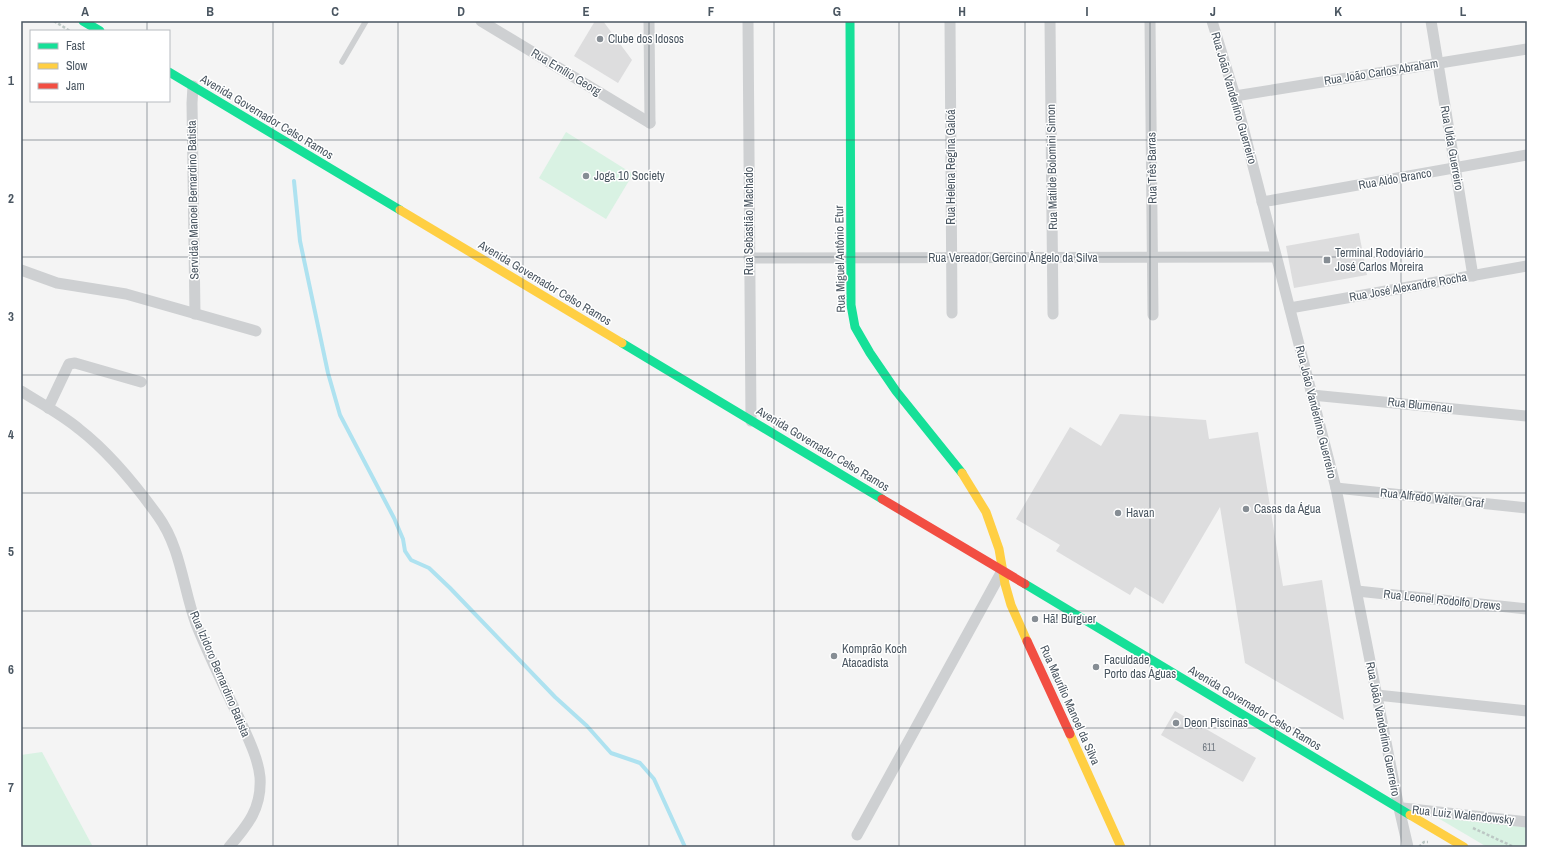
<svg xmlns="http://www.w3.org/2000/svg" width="1548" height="868" font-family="'Archivo Narrow',sans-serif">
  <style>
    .green { fill: #d9f2e3 }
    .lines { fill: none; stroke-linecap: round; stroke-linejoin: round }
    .stream { stroke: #aee2f0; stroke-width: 4 }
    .building { fill: #ddddde }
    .path { stroke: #bcc7c4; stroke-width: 2.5; stroke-dasharray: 3 2; stroke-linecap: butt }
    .lane { stroke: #ced0d2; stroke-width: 5.5 }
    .street { stroke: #ced0d2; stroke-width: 11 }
    .fast { stroke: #16e098; stroke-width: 9 }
    .slow { stroke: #ffcf43; stroke-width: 9 }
    .jam { stroke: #f24e42; stroke-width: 9 }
    .grid { fill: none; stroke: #4a5661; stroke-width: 1; stroke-opacity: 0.55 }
    .poi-dot { fill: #868d94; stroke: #fff; stroke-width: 1.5 }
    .labels { text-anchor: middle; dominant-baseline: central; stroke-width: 3; stroke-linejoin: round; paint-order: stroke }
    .number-label { font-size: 10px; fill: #707881 }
    .poi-label { font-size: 12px; fill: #4a5661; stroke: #fff; text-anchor: start }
    .street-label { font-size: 12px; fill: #4a5661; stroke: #fff }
    .neatline { fill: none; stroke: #4a5661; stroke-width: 1.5 }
    .grid-label { font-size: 13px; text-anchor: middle; font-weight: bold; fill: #4a5661 }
  </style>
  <rect width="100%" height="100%" fill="#f4f4f4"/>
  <!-- green -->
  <g class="green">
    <polygon points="566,132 633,174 606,219 539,178"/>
    <polygon points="42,752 93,847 21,847 21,755"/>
    <polygon points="1438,818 1527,827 1526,847 1487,847"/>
  </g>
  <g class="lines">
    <!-- stream -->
    <polyline class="stream" points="294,181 300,241 328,373 340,415 394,518 403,539 405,551 411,560 429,568 450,588 555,697 587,726 611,753 640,763 654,779 685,847"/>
  </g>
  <!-- building -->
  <g class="building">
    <polygon points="595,21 603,21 632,60 618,83 574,56"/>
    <polygon points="1359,233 1367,275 1294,288 1286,246"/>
    <polygon points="1120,414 1206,420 1209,439 1258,432 1283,586 1322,580 1344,720 1245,663 1220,507 1163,604 1135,587 1130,595 1056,551 1060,545 1016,519 1070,427 1101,446"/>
    <polygon points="1175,711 1256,758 1243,782 1161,735"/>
  </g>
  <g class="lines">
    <!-- path -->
    <g class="path">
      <polyline points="54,21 70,31"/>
      <polyline points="1473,828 1514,847"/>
      <polyline points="1419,847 1424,842 1428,842"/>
    </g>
    <!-- lane -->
    <polyline class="lane" points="342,62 366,21"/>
    <!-- street -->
    <g class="street">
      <polyline points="481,21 650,123"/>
      <polyline points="649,21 650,123"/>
      <polyline points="748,21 751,421"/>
      <polyline points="950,21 952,313"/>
      <polyline points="1050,21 1053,314"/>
      <polyline points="1150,21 1153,315"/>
      <polyline points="1212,21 1235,96 1336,488 1399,808 1408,847"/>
      <polyline points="1431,21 1473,276"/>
      <polyline points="193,86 192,103 195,314"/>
      <polyline points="1235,96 1527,49"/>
      <polyline points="1262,202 1527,155"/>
      <polyline points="749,258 1276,257"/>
      <polyline points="21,270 57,283 126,294 256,331"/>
      <polyline points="1290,308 1527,266"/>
      <path d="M 21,391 C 40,403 61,414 79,429 C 110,453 135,484 158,516 C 181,548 183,588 196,624 C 209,656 224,687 239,718 C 247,736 258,757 260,777 C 262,808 248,825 229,847"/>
      <polyline points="1312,395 1527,416"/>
      <polyline points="48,408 67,368 69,364 75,363 141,382"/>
      <polyline points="1336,488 1527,508"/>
      <polyline points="1357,591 1527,609"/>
      <polyline points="1377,695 1527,711"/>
      <polyline points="1403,808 1527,822"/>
      <polyline points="857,835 1002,571"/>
    </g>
    <!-- fast -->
    <g class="fast">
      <polyline points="83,21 100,31"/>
      <polyline points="850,21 851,305 855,327 870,353 896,391 962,473"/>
      <polyline points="169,72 400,210"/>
      <polyline points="622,343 882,499"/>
      <polyline points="1025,584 1410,815"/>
    </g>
    <!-- slow -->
    <g class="slow">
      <polyline points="400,210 622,343"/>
      <polyline points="962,473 986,512 999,549 1005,584 1011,605 1027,641"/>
      <polyline points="1070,734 1121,847"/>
      <polyline points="1410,815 1464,847"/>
    </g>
    <!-- jam -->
    <g class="jam">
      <polyline points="882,499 1025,584"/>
      <polyline points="1027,641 1070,734"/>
    </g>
  </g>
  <!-- grid -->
  <path class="grid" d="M 147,21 L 147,31M 273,21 L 273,847M 398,21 L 398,847M 523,21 L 523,847M 649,21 L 649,847M 774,21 L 774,847M 899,21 L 899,847M 1025,21 L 1025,847M 1150,21 L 1150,847M 1275,21 L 1275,847M 1401,21 L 1401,847M 147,101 L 147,847M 21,140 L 1527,140M 21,257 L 1527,257M 21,375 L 1527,375M 21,493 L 1527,493M 21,611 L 1527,611M 21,728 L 1527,728"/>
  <!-- markers -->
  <g class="poi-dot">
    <circle cx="600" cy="39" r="4"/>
    <circle cx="586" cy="176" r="4"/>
    <rect x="1323" y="256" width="8" height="8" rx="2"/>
    <circle cx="1246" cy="509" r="4"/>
    <circle cx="1118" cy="513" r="4"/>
    <circle cx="1035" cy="619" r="4"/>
    <circle cx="834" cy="656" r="4"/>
    <circle cx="1096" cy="667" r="4"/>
    <circle cx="1176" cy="723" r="4"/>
  </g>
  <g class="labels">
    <!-- number labels -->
    <g class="number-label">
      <text x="1209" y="747">611</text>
    </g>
    <!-- poi labels -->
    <g class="poi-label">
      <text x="608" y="39">Clube dos Idosos</text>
      <text x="594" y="176">Joga 10 Society</text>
      <text x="1335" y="253">Terminal Rodoviário<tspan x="1335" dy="14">José Carlos Moreira</tspan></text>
      <text x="1254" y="509">Casas da Água</text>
      <text x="1126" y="513">Havan</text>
      <text x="1043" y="619">Hã! Búrguer</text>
      <text x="842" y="649">Komprão Koch<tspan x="842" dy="14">Atacadista</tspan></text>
      <text x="1104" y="660">Faculdade<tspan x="1104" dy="14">Porto das Águas</tspan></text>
      <text x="1184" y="723">Deon Piscinas</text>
    </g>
    <!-- street labels -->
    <g class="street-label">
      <text transform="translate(566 72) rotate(31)">Rua Emílio Georg</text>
      <text transform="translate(1381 72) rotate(-9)">Rua João Carlos Abraham</text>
      <text transform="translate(1234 98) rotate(74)">Rua João Vanderlino Guerreiro</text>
      <text transform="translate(267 117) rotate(31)">Avenida Governador Celso Ramos</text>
      <text transform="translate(1452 148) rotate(80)">Rua Ulda Guerreiro</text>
      <text transform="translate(951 167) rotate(-90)">Rua Helena Regina Galoá</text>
      <text transform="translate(1052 167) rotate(-91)">Rua Matilde Bolomini Simon</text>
      <text transform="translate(1152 168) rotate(-91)">Rua Três Barras</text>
      <text transform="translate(1395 179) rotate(-10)">Rua Aldo Branco</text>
      <text transform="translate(193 200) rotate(-91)">Servidão Manoel Bernardino Batista</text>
      <text transform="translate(749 221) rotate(-90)">Rua Sebastião Machado</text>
      <text x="1013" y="258">Rua Vereador Gercino Ângelo da Silva</text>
      <text transform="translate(840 259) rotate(-91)">Rua Miguel Antônio Etur</text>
      <text transform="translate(545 283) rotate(31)">Avenida Governador Celso Ramos</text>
      <text transform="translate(1408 287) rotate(-10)">Rua José Alexandre Rocha</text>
      <text transform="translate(1420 405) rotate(6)">Rua Blumenau</text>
      <text transform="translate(1316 412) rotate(76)">Rua João Vanderlino Guerreiro</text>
      <text transform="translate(823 449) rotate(31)">Avenida Governador Celso Ramos</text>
      <text transform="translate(1432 498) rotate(6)">Rua Alfredo Walter Graf</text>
      <text transform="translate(1442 600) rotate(6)">Rua Leonel Rodolfo Drews</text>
      <text transform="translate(220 674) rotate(67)">Rua Izidoro Bernardino Batista</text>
      <text transform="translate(1070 705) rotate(66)">Rua Maurílio Manoel da Silva</text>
      <text transform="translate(1255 708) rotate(31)">Avenida Governador Celso Ramos</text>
      <text transform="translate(1383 729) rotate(79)">Rua João Vanderlino Guerreiro</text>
      <text transform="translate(1463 815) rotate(6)">Rua Luiz Walendowsky</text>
    </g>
  </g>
  <!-- border -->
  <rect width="1548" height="868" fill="none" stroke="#ffffff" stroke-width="44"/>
  <!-- legend -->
  <rect x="30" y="30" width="140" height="72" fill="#ffffff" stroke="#b7bbc0"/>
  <rect x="38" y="43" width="20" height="6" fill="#16e098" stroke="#b7bbc0"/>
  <text x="66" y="50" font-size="12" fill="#4a5661">Fast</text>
  <rect x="38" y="63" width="20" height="6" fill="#ffcf43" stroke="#b7bbc0"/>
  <text x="66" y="70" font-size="12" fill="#4a5661">Slow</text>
  <rect x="38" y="83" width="20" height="6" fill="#f24e42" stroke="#b7bbc0"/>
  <text x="66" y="90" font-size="12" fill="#4a5661">Jam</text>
  <rect x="22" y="22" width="1504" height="824" class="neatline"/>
  <g class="grid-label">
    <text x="85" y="16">A</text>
    <text x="210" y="16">B</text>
    <text x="335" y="16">C</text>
    <text x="461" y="16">D</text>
    <text x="586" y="16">E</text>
    <text x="711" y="16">F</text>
    <text x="837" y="16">G</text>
    <text x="962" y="16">H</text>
    <text x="1087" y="16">I</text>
    <text x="1213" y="16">J</text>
    <text x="1338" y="16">K</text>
    <text x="1463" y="16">L</text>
    <text x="11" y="85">1</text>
    <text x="11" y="203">2</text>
    <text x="11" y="321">3</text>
    <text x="11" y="439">4</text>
    <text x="11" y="556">5</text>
    <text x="11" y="674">6</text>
    <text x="11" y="792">7</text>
  </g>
</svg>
